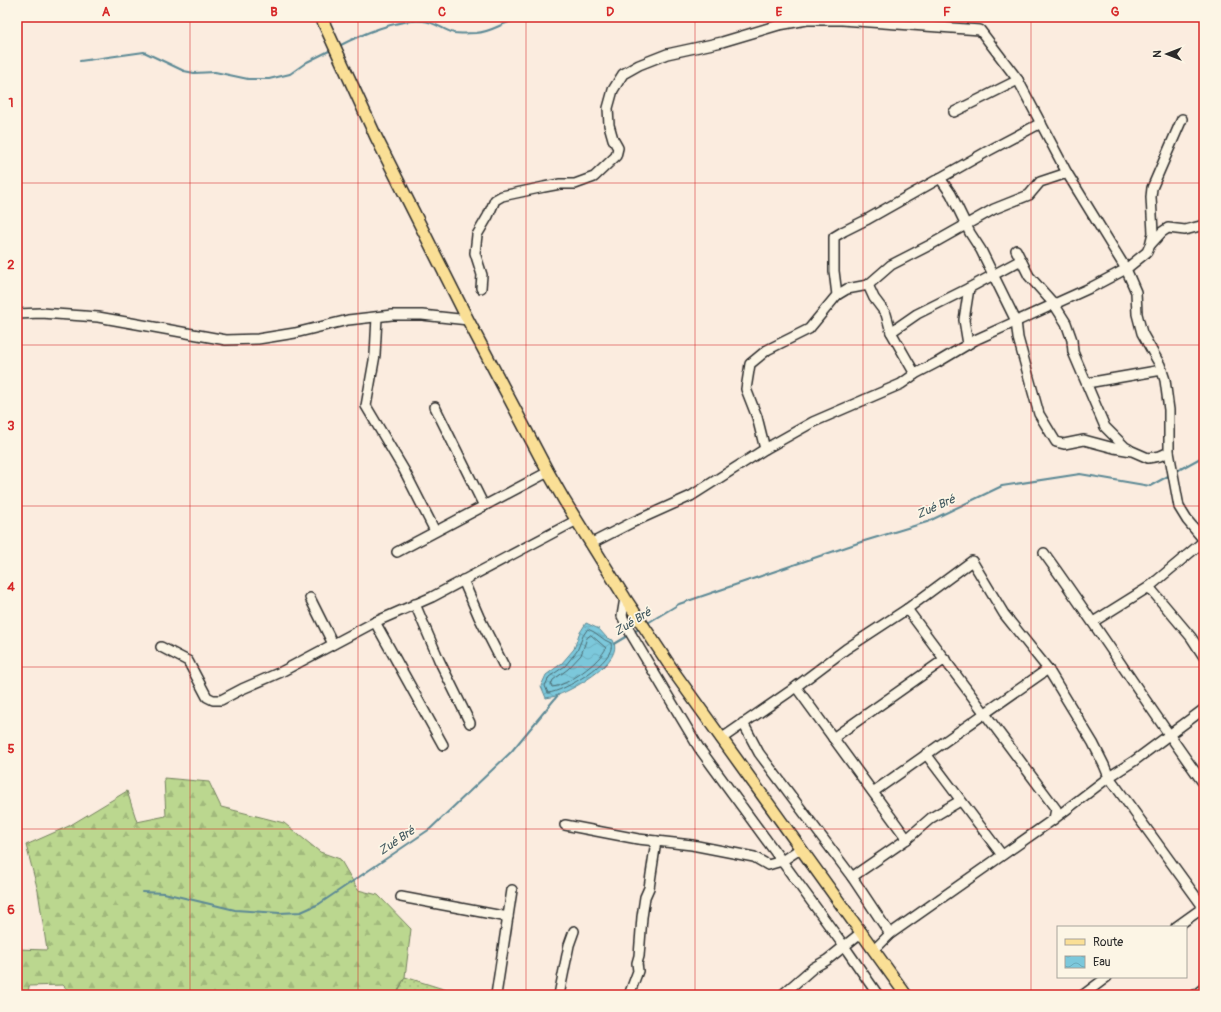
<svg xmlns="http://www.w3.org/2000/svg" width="1221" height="1012" font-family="Pangolin,sans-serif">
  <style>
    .grass { fill: url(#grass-dots); stroke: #73815d }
    .forest { fill: url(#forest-firs); stroke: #73815d }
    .water { fill: url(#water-waves); stroke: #5c8995 }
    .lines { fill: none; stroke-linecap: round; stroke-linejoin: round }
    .shore { stroke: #4b6a71; stroke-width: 1 }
    .stream { stroke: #5c8995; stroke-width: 2 }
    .minor-casing { stroke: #2b2b2b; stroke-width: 12 }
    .major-casing { stroke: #2b2b2b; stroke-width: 14 }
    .minor { stroke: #fcf5e5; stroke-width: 9 }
    .major { stroke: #fadf96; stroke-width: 11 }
    .grid { fill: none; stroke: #d62828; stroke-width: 1; stroke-opacity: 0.55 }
    .labels { text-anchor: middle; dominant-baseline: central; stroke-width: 3.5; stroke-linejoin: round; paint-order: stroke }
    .water-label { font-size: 12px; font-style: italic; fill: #435a60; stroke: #fcf5e5 }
    .neatline { fill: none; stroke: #d62828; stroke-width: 1.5 }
    .grid-label { font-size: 13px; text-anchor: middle; font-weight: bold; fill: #d62828 }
  </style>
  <defs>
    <pattern id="grass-dots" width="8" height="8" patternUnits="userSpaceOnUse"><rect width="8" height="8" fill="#bbd78f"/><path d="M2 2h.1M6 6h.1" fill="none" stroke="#a1b97c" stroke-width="1.8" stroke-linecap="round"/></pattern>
    <pattern id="forest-firs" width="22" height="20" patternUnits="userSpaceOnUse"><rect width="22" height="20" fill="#bbd78f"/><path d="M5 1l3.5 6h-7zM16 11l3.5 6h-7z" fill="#a1b97c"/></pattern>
    <pattern id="water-waves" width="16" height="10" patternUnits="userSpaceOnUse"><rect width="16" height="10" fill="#7cc8db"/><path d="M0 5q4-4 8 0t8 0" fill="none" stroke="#6bacbc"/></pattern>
  </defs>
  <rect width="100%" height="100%" fill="#fbecdf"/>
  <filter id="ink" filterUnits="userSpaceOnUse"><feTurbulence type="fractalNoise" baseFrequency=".025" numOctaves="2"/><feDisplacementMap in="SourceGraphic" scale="8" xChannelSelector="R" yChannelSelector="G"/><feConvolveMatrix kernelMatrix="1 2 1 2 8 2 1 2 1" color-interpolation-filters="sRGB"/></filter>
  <g filter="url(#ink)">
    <!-- grass -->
    <polygon class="grass" points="405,977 453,992 453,995 396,995"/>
    <!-- forest -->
    <polygon class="forest" points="164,778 209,782 221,807 284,823 320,852 340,859 358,890 378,895 411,929 405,977 396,995 72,995 63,985 29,986 28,995 17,995 17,949 47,950 38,891 26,845 69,826 127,791 137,822 166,816"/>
    <!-- water -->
    <path class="water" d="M 586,623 L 599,629 L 607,638 L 613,640 C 625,661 574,689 558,695 C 554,697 550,697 546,698 L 541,686 L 546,675 L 562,663 L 574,649 L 579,634 Z"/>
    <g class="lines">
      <!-- shore -->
      <g class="shore">
        <path d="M 588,629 C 597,632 602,640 611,643 C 617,661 563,692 548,693 L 545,686 L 549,677 L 565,666 L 577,651 L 583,636 Z"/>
        <path d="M 591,635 L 606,648 C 600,662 567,686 552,687 L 551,685 L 553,680 L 568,669 L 581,655 L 587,638 Z"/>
      </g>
      <!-- stream -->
      <g class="stream">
        <path d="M 339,46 C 360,35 399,18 423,21 C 435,22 443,30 454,33 C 461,34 469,33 476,33 C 492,32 501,23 516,20 C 531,17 548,19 562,18 L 567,17"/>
        <polyline points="80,61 144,52 184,71 194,73 215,72 248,79 269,79 290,74 307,62 331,50"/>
        <polyline points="1175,472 1204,456"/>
        <polyline points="646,624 679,604 861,542 927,522 1002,486 1080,474 1150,486 1170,475"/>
        <polyline points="632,633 641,628"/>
        <polyline points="614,644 629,635"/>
        <polyline points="142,892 164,893 235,910 280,913 301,912 319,904 430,829 511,752 558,695"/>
      </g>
      <!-- minor casing -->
      <g class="minor-casing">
        <g id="minor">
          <polyline points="954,112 1018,80"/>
          <polyline points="940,178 951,194 970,233 981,250 1016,321 1018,338 1039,414 1056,442 1064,444 1084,440 1114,448 1132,451 1148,458 1160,456 1169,452"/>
          <polyline points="1151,244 1162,232 1168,228 1185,230 1204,225"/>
          <polyline points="1016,250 1029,276 1054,304 1066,323 1072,340 1073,352 1105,427 1125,447 1129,449"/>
          <polyline points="868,285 874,298 886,314 891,332 915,374"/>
          <polyline points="481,288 482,275 475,253 477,235 488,216 495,200 502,196 544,187 560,184 575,184 594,177 616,156 618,148 613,139 609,125 608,108 613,90 623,74 639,65 667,54 722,42 779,25 807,20 842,20 980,30 1018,80 1067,173 1126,269 1136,292 1137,314 1142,333 1160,365 1165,380 1169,410 1169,452 1179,507 1187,520 1204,540"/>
          <polyline points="837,295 847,289 868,285 891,265 930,245 994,209 1029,195 1040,182 1067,173"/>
          <polyline points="17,314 41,313 98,317 226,340 258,339 295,333 348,320 392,315 422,315 468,320"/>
          <polyline points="377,317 375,355 366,406 404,470 435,531"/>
          <polyline points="891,332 917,314 969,288"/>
          <polyline points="968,344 964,320 969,288 1021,260"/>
          <polyline points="1087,383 1162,370"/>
          <polyline points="435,407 484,506"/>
          <polyline points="765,449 757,417 746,389 750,364 767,350 809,329 837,295 834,271 834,237 844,231 866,220 988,151 1041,123"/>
          <polyline points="592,543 631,523 691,496 765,449 813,422 901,384 915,374 938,362 975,340 1092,287 1126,269 1147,252 1150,245 1153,233 1151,197 1152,188 1182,119"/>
          <polyline points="397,552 548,472"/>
          <path d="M 1044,553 C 1099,629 1149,708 1204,784"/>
          <polyline points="463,580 479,617 504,666"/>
          <polyline points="1149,587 1191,637 1204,657"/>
          <polyline points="310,598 333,644"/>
          <polyline points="625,598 622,616 631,634 699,748 844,946 878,995"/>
          <polyline points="415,604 439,660 470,723"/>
          <polyline points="375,622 443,745"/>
          <polyline points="1093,622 1149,587 1204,541"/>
          <polyline points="161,647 188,661 207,697 213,700 221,700 242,689 281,672 375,622 432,597 577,520"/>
          <polyline points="796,687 907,839"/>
          <polyline points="1204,709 1134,761 1109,777 1204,908"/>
          <polyline points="743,723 759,753 852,877 890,934"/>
          <polyline points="833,738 945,659"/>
          <polyline points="721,739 789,692 846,649 907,609"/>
          <polyline points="926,754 1002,855"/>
          <polyline points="873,792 1048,669"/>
          <polyline points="565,825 638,839 692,845 754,857 768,865 782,861 800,849"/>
          <polyline points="852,877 907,839 931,818 960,801"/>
          <polyline points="401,897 508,917"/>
          <polyline points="1176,927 1204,907"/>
          <polyline points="874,950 890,934 1054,819 1109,777 1104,765 1093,743 1048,669 1004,614 972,561 907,609 1056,809 1054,819"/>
          <polyline points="496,995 512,890"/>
          <polyline points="559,995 569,945 574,931"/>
          <polyline points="629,995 638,971 637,963 639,956 642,917 645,897 649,888 656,841"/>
          <polyline points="782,995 813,968 827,960 862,932"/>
          <polyline points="1083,995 1107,977"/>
          <polyline points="1195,995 1204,988"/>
        </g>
      </g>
      <!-- major casing -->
      <g class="major-casing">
        <polyline id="major" points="321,17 376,137 468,320 548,472 564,500 625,598 676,675 906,995"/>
      </g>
      <!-- minor -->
      <use href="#minor" class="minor"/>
      <!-- major -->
      <use href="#major" class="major"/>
    </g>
  </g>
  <!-- grid -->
  <path class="grid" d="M 190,17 L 190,995M 358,17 L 358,995M 526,17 L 526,995M 695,17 L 695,995M 863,17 L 863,995M 1031,17 L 1031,995M 17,183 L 1204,183M 17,345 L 1204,345M 17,506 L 1204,506M 17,667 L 1204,667M 17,829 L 1204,829"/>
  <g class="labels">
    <!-- water labels -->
    <g class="water-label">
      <text transform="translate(936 507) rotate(-24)">Zué Bré</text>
      <text transform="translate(633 622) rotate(-32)">Zué Bré</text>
      <text transform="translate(397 841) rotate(-34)">Zué Bré</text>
    </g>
  </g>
  <!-- margin -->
  <rect width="1221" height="1012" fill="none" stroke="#fcf5e5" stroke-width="44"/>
  <!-- legend -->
  <rect x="1057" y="926" width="130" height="52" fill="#fcf5e5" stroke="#a8a49b"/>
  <rect x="1065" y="939" width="20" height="6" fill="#fadf96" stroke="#a8a49b"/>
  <text x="1093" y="946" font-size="12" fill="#2b2b2b">Route</text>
  <rect x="1065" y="956" width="20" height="12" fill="url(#water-waves)" stroke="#a8a49b"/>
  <text x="1093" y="966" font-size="12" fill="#2b2b2b">Eau</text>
  <!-- north arrow -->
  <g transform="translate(1167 54) rotate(270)" stroke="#fcf5e5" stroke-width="3" paint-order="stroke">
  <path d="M0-3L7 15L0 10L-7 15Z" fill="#2b2b2b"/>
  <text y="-6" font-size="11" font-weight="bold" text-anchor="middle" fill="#2b2b2b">N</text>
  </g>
  <rect x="22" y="22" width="1177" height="968" class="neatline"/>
  <g class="grid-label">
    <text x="106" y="16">A</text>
    <text x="274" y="16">B</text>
    <text x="442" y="16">C</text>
    <text x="610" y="16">D</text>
    <text x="779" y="16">E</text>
    <text x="947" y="16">F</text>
    <text x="1115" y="16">G</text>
    <text x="11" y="107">1</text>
    <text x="11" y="269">2</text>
    <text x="11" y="430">3</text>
    <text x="11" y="591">4</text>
    <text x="11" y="753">5</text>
    <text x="11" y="914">6</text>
  </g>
</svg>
